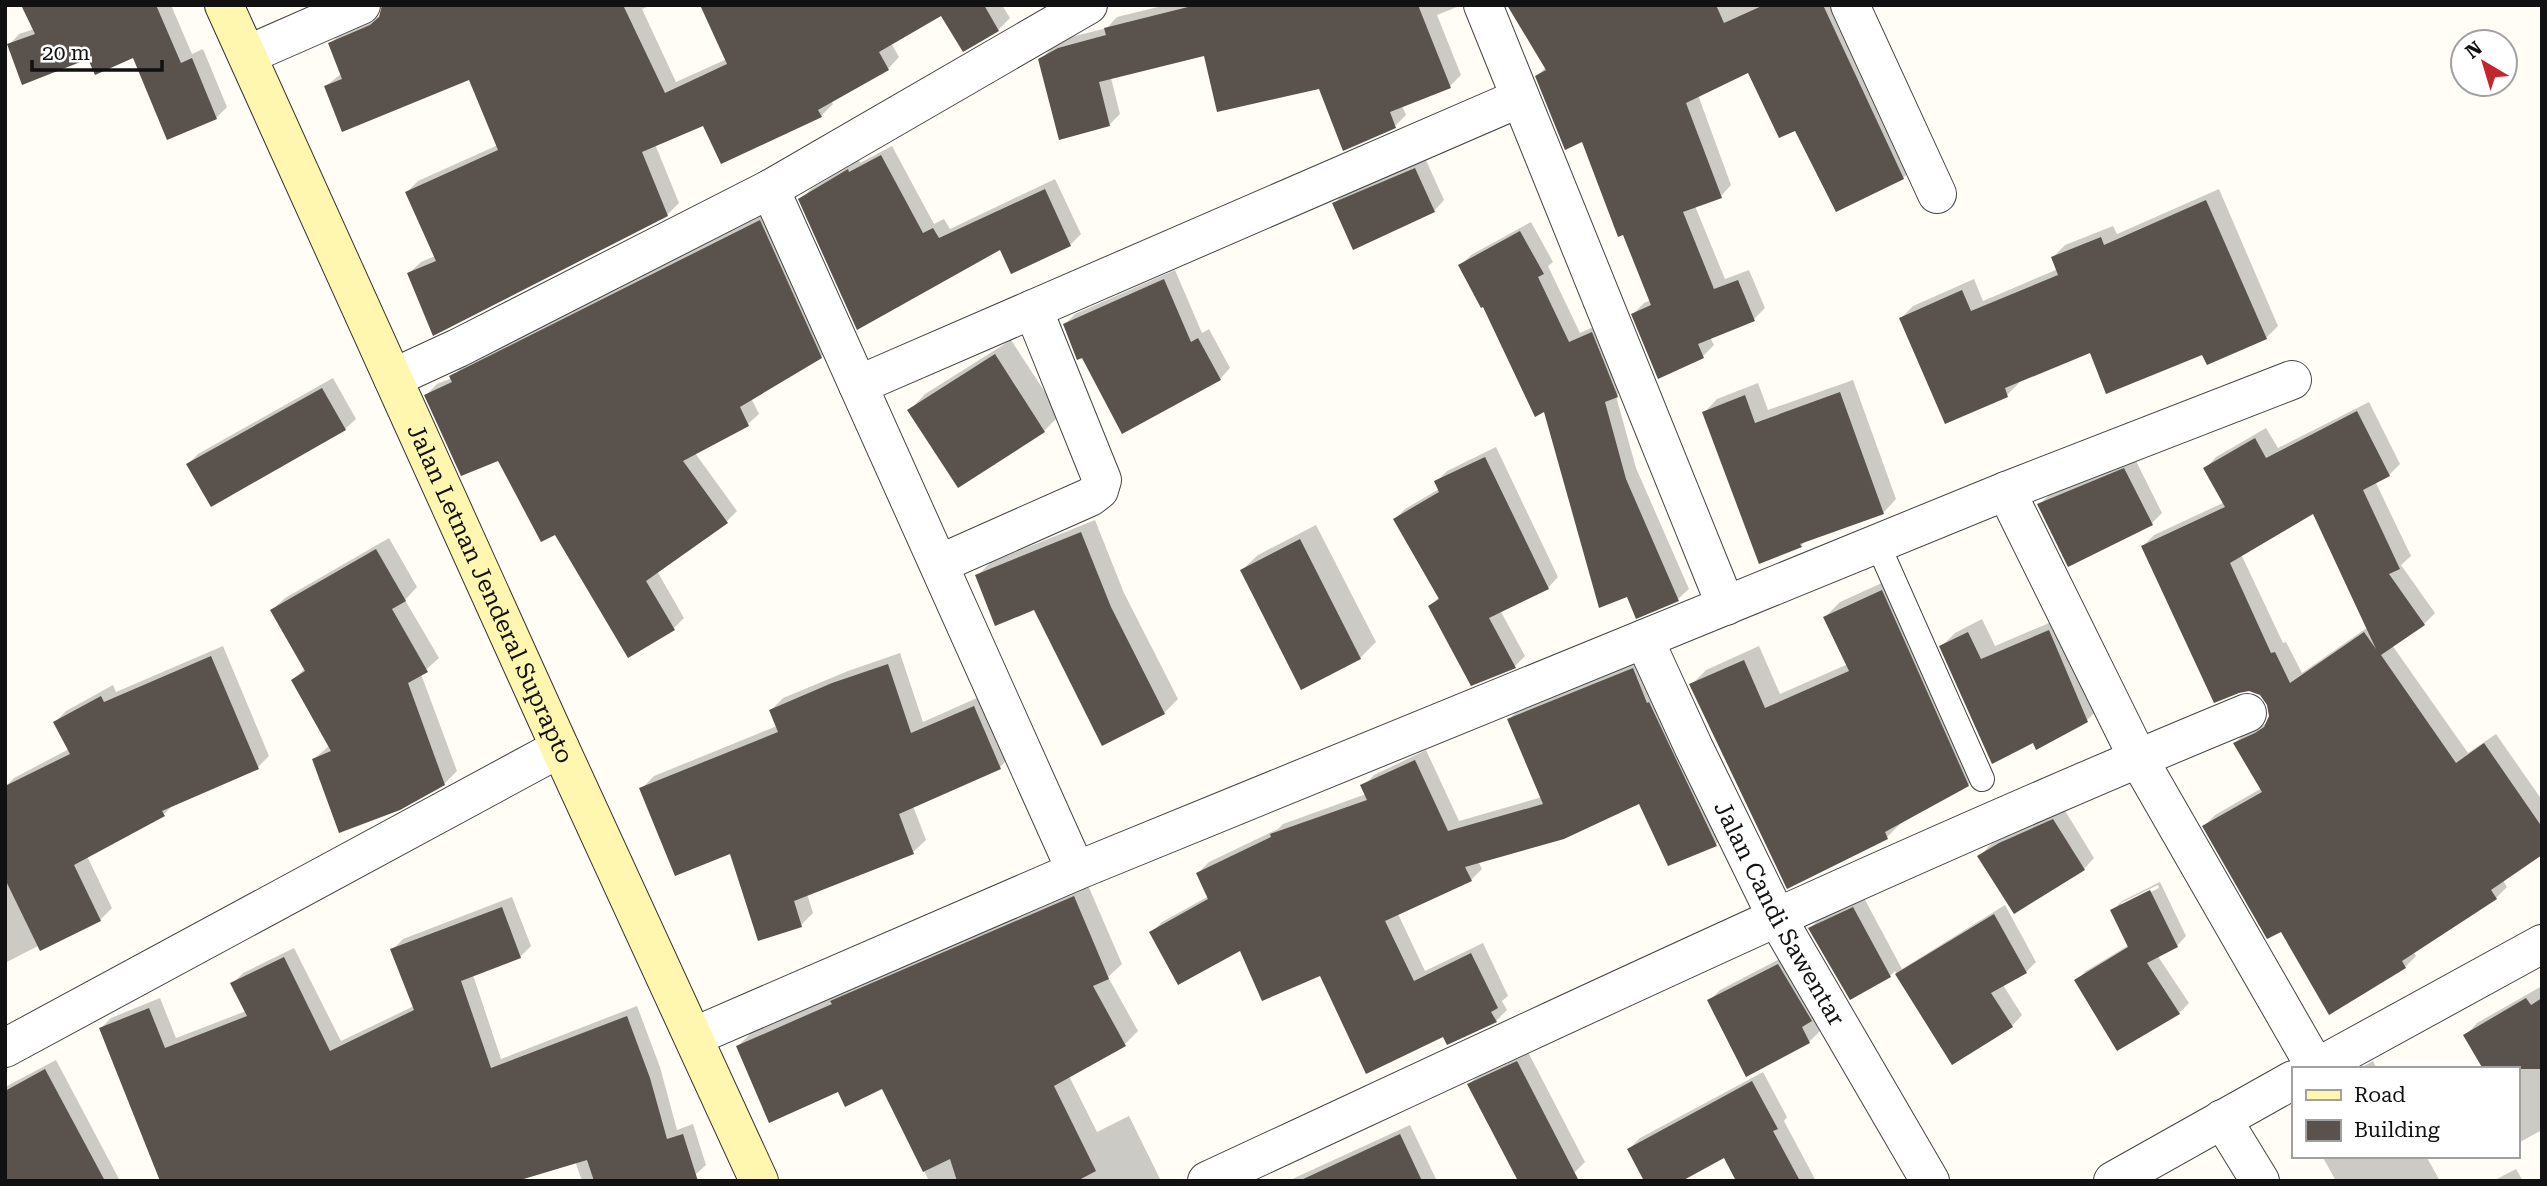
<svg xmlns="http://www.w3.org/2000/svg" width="2547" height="1186" font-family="'Roboto Serif',serif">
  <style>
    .shadow { fill: #0003; fill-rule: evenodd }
    .building { fill: #5a524d; fill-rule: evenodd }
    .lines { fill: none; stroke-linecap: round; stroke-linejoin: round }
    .service-casing { stroke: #444; stroke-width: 26 }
    .minor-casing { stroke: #444; stroke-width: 40 }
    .tertiary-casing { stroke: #444; stroke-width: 40 }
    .secondary-casing { stroke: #333; stroke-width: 40 }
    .service { stroke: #fff; stroke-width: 24 }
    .minor { stroke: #fff; stroke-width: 38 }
    .tertiary { stroke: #fff; stroke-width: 38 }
    .secondary { stroke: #fff6b0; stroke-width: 38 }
    .labels { text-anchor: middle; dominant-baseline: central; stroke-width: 7; stroke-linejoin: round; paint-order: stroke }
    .street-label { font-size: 24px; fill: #111; stroke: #fff }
  </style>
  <rect width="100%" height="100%" fill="#fffdf5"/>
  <!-- shadow -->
  <g class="shadow">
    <polygon points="23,5 171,5 192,54 203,49 227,107 216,118 134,55 89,57 9,45 19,34 34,29"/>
    <polygon points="384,5 652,5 642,9 676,82 727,59 702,5 1002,5 1010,18 998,30 964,49 942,14 891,43 899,57 888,69 831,101 833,104 821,116 704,124 655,144 679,203 667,215 409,273 421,262 435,256 407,192 418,181 498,145 470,78 326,86 342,73 330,44 342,32 382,15"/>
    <polygon points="1166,5 1462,5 1437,15 1461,75 1450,86 1402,106 1406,115 1395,126 1344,149 1320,87 1205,54 1111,78 1120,114 1109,125 1040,60 1051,49 1071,37 1107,28 1117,17"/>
    <polygon points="1694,5 1839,5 1914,167 1903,178 1796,128 1749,71 1698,95 1731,185 1721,196 1695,206 1725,279 1749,270 1765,308 1754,319 1710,337 1714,345 1703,356 1633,314 1644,303 1651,300 1583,139 1537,76 1546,67"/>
    <polygon points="892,146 934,224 944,219 950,229 1055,179 1081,234 1070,245 1012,272 1001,248 858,327 801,199 811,189 859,160 860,163"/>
    <polygon points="1425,158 1444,200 1434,211 1334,204 1344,193"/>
    <polygon points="2219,189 2278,326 2266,338 2203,352 2091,350 2018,381 2019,383 2007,395 1946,422 1901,318 1913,306 1974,279 1983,301 2058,269 2053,257 2065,245 2113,226 2117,234"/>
    <polygon points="771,210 831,346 821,357 751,398 759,414 748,424 695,453 737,511 726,522 657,571 684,618 674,628 555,533 498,459 426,395 437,384 452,378 462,366"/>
    <polygon points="1531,222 1553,262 1548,266 1580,333 1602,323 1627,385 1616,396 1636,468 1689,589 1678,599 1546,410 1460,266 1471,255"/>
    <polygon points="1175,270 1202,333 1209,329 1230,368 1220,379 1065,324 1075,314"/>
    <polygon points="1011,340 1060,415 1044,431 959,486 910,410 925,394"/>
    <polygon points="333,378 356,419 345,429 188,464 198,454"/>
    <polygon points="1853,380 1896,499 1883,513 1806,540 1801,546 1704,413 1717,399 1758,383 1768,410"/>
    <path d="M 2369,402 L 2400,464 L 2389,475 L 2375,481 L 2411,556 L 2401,565 L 2435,613 L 2424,624 L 2392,645 L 2468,753 L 2496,734 L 2542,800 L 2542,853 L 2503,880 L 2507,887 L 2496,898 L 2413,951 L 2416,956 L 2405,967 L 2204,826 L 2215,815 L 2262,788 L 2235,743 L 2246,732 L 2268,723 L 2270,717 L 2269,705 L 2143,546 L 2154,535 L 2225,502 L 2205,469 L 2216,457 L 2266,428 L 2278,448 ZM 2314,511 L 2368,627 L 2302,673 L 2286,642 L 2283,643 L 2241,554 Z"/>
    <polygon points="1496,447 1558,577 1548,588 1500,610 1525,656 1515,666 1430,606 1440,596 1395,519 1405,509 1439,489 1436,482 1447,471"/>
    <polygon points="2135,459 2162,513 2152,523 2039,505 2050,494"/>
    <polygon points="1095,520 1124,593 1178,699 1164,713 1035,608 977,576 991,562"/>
    <polygon points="1316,525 1376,642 1360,658 1302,687 1242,570 1258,555"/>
    <polygon points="389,538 417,587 405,600 439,658 421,674 457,771 444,784 314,759 330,745 293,680 305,668 272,610 285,598"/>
    <polygon points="1897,576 1983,770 1968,785 1902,822 1887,837 1691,685 1706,670 1759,646 1780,694 1848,664 1825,617 1840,602"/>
    <polygon points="2063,617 2101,707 2087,720 2034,741 1941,647 1955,633 1982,619 1995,646"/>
    <polygon points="223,646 269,756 258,767 175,803 163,815 87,856 112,908 100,920 41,948 40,945 5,963 5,787 14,778 69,749 55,722 66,711 113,685 116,692"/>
    <polygon points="900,653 923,722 986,694 1012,755 1000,767 913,806 926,840 913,852 807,894 813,913 801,925 731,851 641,789 654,776 777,726 771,710 783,698 848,671"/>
    <polygon points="1644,658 1727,833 1716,844 1669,864 1640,802 1478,861 1482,869 1471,880 1398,914 1425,971 1483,943 1508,996 1502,1001 1507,1010 1496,1021 1443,1035 1321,974 1241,949 1151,933 1162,922 1209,896 1198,873 1209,862 1278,829 1283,824 1366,794 1363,786 1374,775 1426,750 1459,821 1542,797 1509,719 1520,708"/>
    <polygon points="2064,809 2094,858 2084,869 1980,856 1990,845 2011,832"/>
    <path d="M 2160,882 L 2186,936 L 2177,946 L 2157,955 L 2189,1003 L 2179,1013 L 2118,1049 L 2077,980 L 2086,971 L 2129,945 L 2113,910 L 2122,901 ZM 2158,885 L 2159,888 L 2121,907 L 2121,903 Z"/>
    <polygon points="1087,883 1122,964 1108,977 1138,1031 1124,1045 1069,1076 1097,1132 1129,1116 1161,1181 929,1181 882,1086 838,1090 738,1046 751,1033"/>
    <polygon points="512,897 531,946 520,957 473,975 501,1059 637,1006 660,1067 677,1130 693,1124 706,1165 695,1175 678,1181 582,1181 575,1161 511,1181 101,1028 111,1018 160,998 176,1038 246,1011 233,983 243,973 294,948 341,1041 414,1006 392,950 403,939"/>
    <polygon points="1864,898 1902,969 2005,905 2036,962 2026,972 2003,985 2022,1015 2012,1026 1953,1063 1895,971 1890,976 1810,928 1821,917"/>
    <polygon points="1789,954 1820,1031 1809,1042 1709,1001 1720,990"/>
    <polygon points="2542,986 2542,1130 2520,1142 2517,1137 2517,1069 2466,1035 2477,1023"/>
    <polygon points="1528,1052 1585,1162 1574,1173 1469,1084 1480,1074"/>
    <polygon points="56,1060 120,1181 5,1181 5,1087"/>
    <polygon points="2373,1061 2377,1069 2359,1069"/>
    <polygon points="1763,1072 1787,1117 1784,1121 1816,1181 1738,1181 1724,1156 1629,1149 1640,1138"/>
    <polygon points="1410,1125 1437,1181 1290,1181 1290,1180"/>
    <polygon points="2322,1156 2426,1156 2440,1181 2336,1181"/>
    <polygon points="2516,1169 2523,1181 2493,1181"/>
  </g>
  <!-- building -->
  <g class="building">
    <polygon points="21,5 156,5 181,63 192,58 217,119 167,140 133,58 95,75 88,59 22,85 7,44 35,34"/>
    <polygon points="382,5 623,5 665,93 727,64 700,5 984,5 999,31 963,52 941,16 879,52 889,70 818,110 822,117 721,164 703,126 642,152 668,216 433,336 407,273 436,261 405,192 498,150 469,80 342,132 324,86 342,79 328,43 370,25 379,17"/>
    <polygon points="1196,5 1418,5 1451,88 1390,112 1396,128 1343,151 1319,89 1217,112 1204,56 1099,82 1110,126 1059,140 1038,59 1058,48 1106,35 1104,28"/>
    <polygon points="1507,5 1716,5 1724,23 1764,5 1823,5 1904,179 1836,212 1795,131 1779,138 1748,73 1686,103 1722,198 1683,212 1714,289 1738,280 1755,321 1698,344 1704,358 1658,379 1631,314 1651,305 1623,235 1618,237 1582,142 1565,150 1535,76 1546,70"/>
    <polygon points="881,155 923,233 933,228 939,238 1045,189 1071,246 1011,274 1000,250 857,330 798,199 848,169 849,172"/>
    <polygon points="1415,168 1435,212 1353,250 1332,203"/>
    <polygon points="2206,200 2267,339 2207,365 2202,355 2106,394 2090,353 2005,388 2008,397 1945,424 1899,318 1962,290 1971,311 2058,275 2051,257 2101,237 2104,245"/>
    <polygon points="760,220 822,358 740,407 749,426 683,461 728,523 646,581 675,630 628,658 555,535 541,542 498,461 461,476 424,395 452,382 449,376"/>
    <polygon points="1520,231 1544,274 1538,277 1569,342 1592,332 1618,397 1605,402 1626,479 1679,601 1636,619 1627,597 1599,608 1544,412 1535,417 1483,307 1481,308 1458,265"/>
    <polygon points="1164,279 1191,342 1198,338 1221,380 1122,434 1082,358 1077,360 1063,324"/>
    <polygon points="995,354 1045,432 958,488 907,410"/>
    <polygon points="322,388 346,430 211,507 186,464"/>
    <polygon points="1840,392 1884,514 1800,544 1802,547 1759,564 1702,412 1745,395 1755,423"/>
    <path d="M 2357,411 L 2390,476 L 2363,490 L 2400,569 L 2389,574 L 2425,625 L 2381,655 L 2456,763 L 2484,743 L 2542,827 L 2542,855 L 2491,890 L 2497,899 L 2402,961 L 2406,968 L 2329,1015 L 2281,932 L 2267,939 L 2202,826 L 2262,792 L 2233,743 L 2255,733 L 2264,727 L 2269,716 L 2267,705 L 2260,695 L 2249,691 L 2239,693 L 2214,703 L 2141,546 L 2225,507 L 2203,468 L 2255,438 L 2266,458 ZM 2313,514 L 2376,649 L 2364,632 L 2290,683 L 2275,652 L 2271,653 L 2230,563 Z"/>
    <polygon points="1485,457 1549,589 1489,618 1516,668 1471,686 1428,606 1439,599 1393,519 1439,492 1434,481"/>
    <polygon points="2124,468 2153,525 2068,567 2037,504"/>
    <polygon points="1081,532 1111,607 1165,714 1102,746 1034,610 995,626 975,575"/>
    <polygon points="1300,539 1361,659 1301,690 1240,570"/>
    <polygon points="376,549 406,601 392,609 428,672 408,683 445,785 400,810 339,833 312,759 331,751 291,680 305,671 270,610"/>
    <polygon points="1882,590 1969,786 1885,832 1888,839 1787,889 1689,684 1744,660 1765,708 1849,671 1823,617"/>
    <polygon points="2049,630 2088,722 2036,750 2033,743 1992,764 1939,646 1968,632 1981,659"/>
    <polygon points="211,656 259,769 162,811 165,816 74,865 101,921 40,951 5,879 5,786 70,754 53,722 101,696 104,702"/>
    <polygon points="888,664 911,733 974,706 1001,769 899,814 914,854 794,901 802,927 758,941 730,854 675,876 639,788 778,732 769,710 832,683"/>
    <polygon points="1633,668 1647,703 1649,702 1717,846 1668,866 1639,804 1564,839 1465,867 1472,881 1385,921 1414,981 1471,953 1498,1008 1491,1012 1497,1022 1447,1045 1443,1037 1366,1074 1320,976 1262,1001 1240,951 1178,985 1149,932 1208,899 1196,873 1271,837 1270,834 1367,800 1360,785 1415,760 1448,831 1543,804 1507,719"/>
    <polygon points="2053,819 2085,870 2014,914 1977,856 1999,843"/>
    <polygon points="2150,890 2178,947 2147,963 2180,1014 2117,1051 2074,980 2128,947 2110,910"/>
    <polygon points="1074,896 1109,979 1093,986 1126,1046 1054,1086 1096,1171 1077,1181 957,1181 950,1159 923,1172 882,1089 845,1107 838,1092 769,1123 736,1046 832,1004 830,1001"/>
    <polygon points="502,907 521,958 461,981 491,1068 627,1016 650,1078 667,1139 683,1134 698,1181 594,1181 587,1160 517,1181 160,1181 99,1028 149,1008 165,1048 247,1016 230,983 284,957 330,1051 414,1010 390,949"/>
    <polygon points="1853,907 1891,977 1850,1000 1808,928"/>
    <polygon points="1994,914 2027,973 1991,993 2013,1027 1952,1065 1895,974"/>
    <polygon points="1778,964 1812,1021 1802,1027 1810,1043 1746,1077 1707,1000"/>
    <polygon points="2526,998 2531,1005 2542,998 2542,1069 2483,1069 2463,1035"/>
    <polygon points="1517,1061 1579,1181 1518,1181 1467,1084"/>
    <polygon points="45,1069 105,1181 5,1181 5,1091"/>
    <polygon points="1752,1081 1778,1129 1773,1131 1800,1181 1736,1181 1724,1158 1682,1181 1644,1181 1627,1149"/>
    <polygon points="1400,1134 1422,1181 1299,1181"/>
  </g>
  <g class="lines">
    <!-- service casing -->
    <g class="service-casing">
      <polyline id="service" points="1878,545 1982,779"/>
    </g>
    <!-- minor casing -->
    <g class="minor-casing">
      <g id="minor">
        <polyline points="1483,5 1726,606"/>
        <polyline points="1850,5 1937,194"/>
        <polyline points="247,55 361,5"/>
        <polyline points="770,189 1076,871"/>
        <polyline points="393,378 458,348 770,189 1088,5"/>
        <polyline points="858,385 1520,98"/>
        <polyline points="2006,491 2138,758 2316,1068"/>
        <polyline points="939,564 1090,497 1099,490 1102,480 1033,309"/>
        <path id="s1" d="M 1644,639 L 1694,748 L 1777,918 L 1930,1181"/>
        <polyline points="695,1036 1076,871 2006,491 2292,380"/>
        <polyline points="5,1048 560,748"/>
        <polyline points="2222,1119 2260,1181"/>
        <path d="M 1207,1181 C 1552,1021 1895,858 2247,713"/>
      </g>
    </g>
    <!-- tertiary casing -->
    <g class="tertiary-casing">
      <g id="tertiary">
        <polyline points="2314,1069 2542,944"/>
        <polyline points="2113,1181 2293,1080"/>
      </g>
    </g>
    <!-- secondary casing -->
    <g class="secondary-casing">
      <g id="secondary">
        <path id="s2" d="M 224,5 L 560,748 L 759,1181"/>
      </g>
    </g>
    <!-- service -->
    <use href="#service" class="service"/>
    <!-- minor -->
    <use href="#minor" class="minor"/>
    <!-- tertiary -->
    <use href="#tertiary" class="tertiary"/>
    <!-- secondary -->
    <use href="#secondary" class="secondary"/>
  </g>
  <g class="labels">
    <!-- street labels -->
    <g class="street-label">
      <text stroke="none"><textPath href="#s2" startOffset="646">Jalan Letnan Jenderal Suprapto</textPath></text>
      <text stroke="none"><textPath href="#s1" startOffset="306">Jalan Candi Sawentar</textPath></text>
    </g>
  </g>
  <!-- border -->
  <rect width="2547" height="1186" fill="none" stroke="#111111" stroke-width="14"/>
  <!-- legend -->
  <rect x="2292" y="1067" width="228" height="91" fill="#ffffff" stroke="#a0a0a0" stroke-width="2"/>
  <rect x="2306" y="1090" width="35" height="10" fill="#fff6b0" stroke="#a0a0a0" stroke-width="2"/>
  <text x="2354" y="1102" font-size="21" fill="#111111">Road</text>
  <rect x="2306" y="1120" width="35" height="21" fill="#5a524d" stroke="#a0a0a0" stroke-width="2"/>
  <text x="2354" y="1137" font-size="21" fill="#111111">Building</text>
  <!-- north arrow -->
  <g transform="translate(2484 63) rotate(322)"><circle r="33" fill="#ffffff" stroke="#a0a0a0" stroke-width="2"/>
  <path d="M0-5L12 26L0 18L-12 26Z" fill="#c4262e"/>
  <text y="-10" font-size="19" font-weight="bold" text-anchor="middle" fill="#111111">N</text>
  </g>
  <!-- scale -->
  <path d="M32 60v10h130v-10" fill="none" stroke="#111111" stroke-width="3.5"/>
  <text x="42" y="60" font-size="21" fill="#111111" stroke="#ffffff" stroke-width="5" paint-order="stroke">20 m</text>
</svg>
